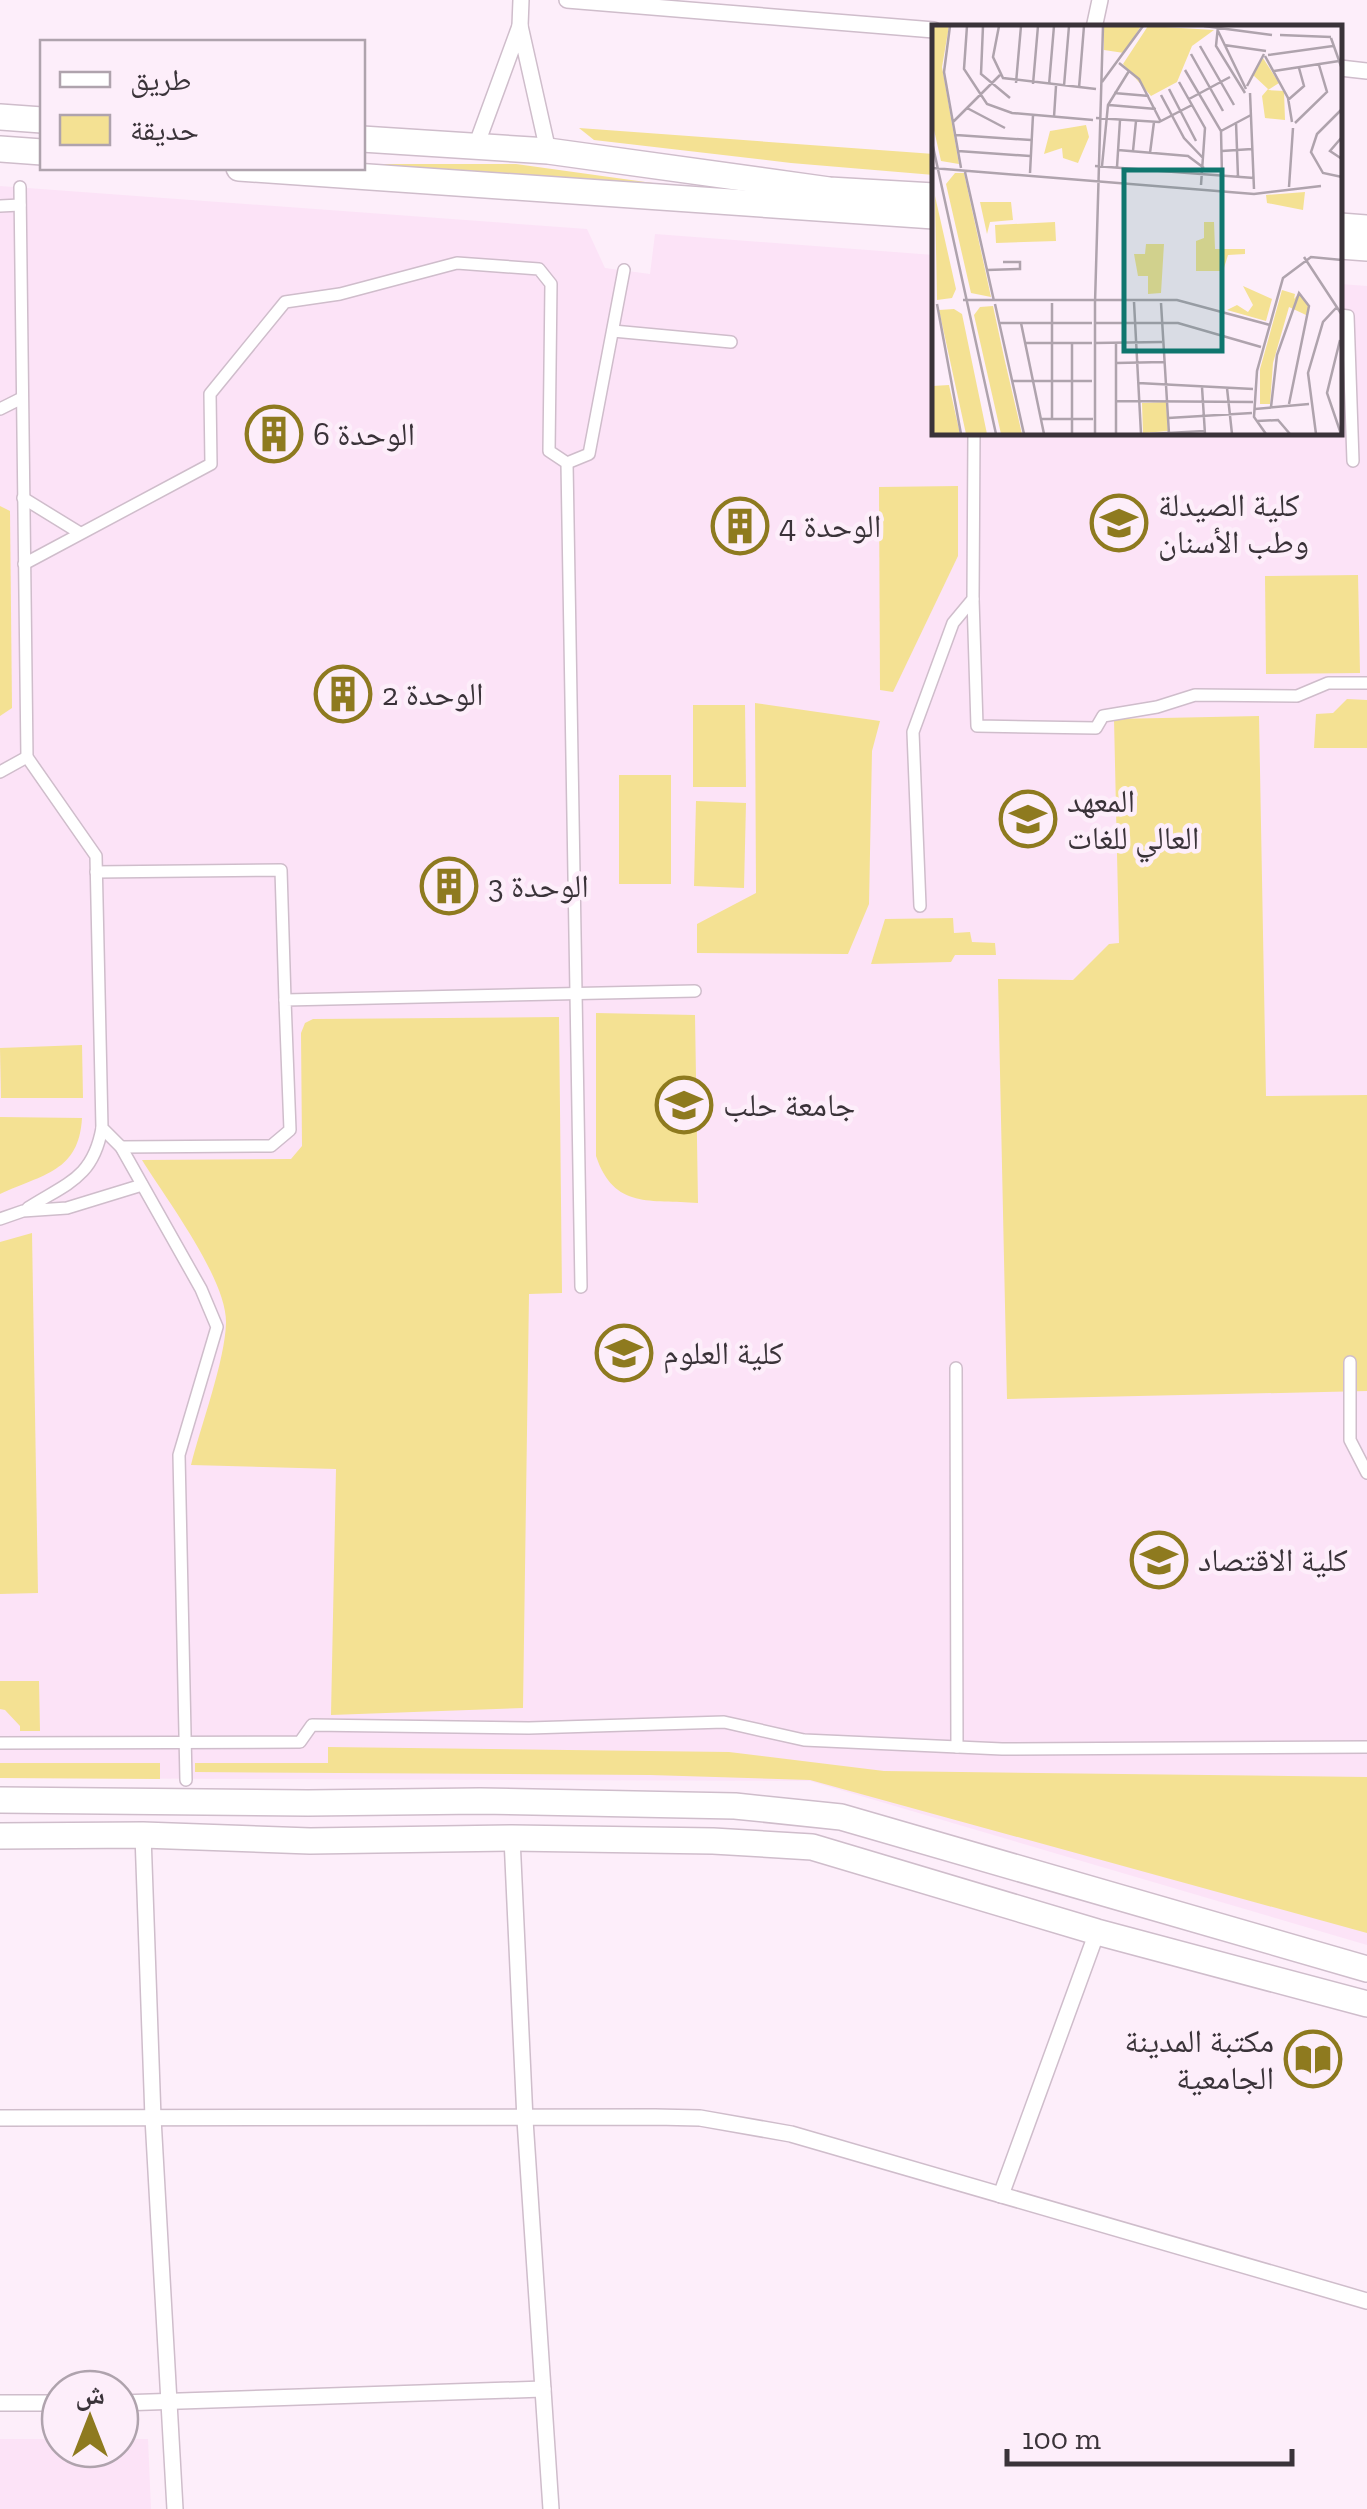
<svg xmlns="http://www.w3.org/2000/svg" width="1367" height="2509" font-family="'Zilla Slab','Noto Naskh Arabic',serif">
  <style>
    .built { fill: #fce3f7 }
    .green { fill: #f4e193 }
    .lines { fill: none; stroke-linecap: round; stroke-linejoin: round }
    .pedestrian-casing { stroke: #cfbdcb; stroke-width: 14 }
    .minor-casing { stroke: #cfbdcb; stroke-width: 18 }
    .primary-casing { stroke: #cfbdcb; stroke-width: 28 }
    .pedestrian { stroke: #fff; stroke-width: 11 }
    .minor { stroke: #fff; stroke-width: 15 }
    .primary { stroke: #fff; stroke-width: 25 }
    .labels { text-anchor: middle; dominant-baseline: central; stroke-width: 9; stroke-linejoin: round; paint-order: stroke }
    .poi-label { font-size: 32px; fill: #3a3339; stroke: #fdeefa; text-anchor: start }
    .inset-road { fill: none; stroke: #afa3ad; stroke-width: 2.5 }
    .view { fill: #0f766e; fill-opacity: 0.15; stroke: #0f766e; stroke-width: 5 }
    .inset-edge { fill: none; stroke: #3a3339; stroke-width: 5 }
  </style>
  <rect width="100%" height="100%" fill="#fdeefa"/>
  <!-- built -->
  <g class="built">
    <polygon points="0,186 587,229 605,268 650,274 655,234 934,255 934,432 1340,432 1340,284 1367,286 1367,1945 810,1781 0,1778"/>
    <polygon points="0,2439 60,2439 60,2449 120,2449 120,2439 148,2439 151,2509 0,2509"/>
  </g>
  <!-- green -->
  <g class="green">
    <polygon points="579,128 934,154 934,175 791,163 594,140"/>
    <polygon points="363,164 516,164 789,202 362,168"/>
    <polygon points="958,486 958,556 893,692 880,690 879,487"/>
    <polygon points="0,506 10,511 12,708 0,716"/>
    <polygon points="1358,575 1360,673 1266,674 1265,576"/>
    <polygon points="1347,699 1367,700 1367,748 1314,748 1316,714 1333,713"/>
    <polygon points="755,703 880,721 872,751 869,904 848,954 697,953 697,924 756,893"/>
    <polygon points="693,705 745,705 746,787 693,787"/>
    <polygon points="1259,716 1266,1096 1367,1095 1367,1391 1007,1399 998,979 1073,980 1109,944 1119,943 1114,719"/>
    <rect x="619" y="775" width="52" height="109"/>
    <polygon points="696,801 746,803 744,888 694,886"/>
    <polygon points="953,918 954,933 970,932 972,942 995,943 996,955 955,955 951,962 871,964 885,919"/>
    <path d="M 596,1013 L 695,1015 L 698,1203 C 651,1199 614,1210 596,1156 Z"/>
    <path d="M 559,1017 L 562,1293 L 529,1294 L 523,1708 L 331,1715 L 336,1469 L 191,1465 C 201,1425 225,1361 226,1323 C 227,1279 166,1199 142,1160 L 291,1159 L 302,1146 L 301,1033 L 305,1023 L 313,1019 Z"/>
    <polygon points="82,1045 83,1098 1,1098 0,1048"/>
    <path d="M 0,1117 L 82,1118 C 79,1172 43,1174 0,1194 Z"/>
    <polygon points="32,1233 38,1593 0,1594 0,1242"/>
    <polygon points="0,1681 39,1681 40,1731 20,1731 20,1726 5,1710 0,1709"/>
    <polygon points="328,1747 729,1752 884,1771 1367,1777 1367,1933 810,1780 650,1775 195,1772 195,1763 328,1763"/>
    <polygon points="0,1763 160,1763 160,1779 0,1778"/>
  </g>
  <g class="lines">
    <!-- pedestrian casing -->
    <g class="pedestrian-casing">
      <g id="pedestrian">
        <polyline points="20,187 27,757 96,856 102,1128 121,1147 201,1289 217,1327 179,1455 186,1780"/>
        <polyline points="0,206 20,205"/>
        <polyline points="1340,315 1348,316 1353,461"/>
        <polyline points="613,331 731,342"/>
        <polyline points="0,409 22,398"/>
        <polyline points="567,463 589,454 624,270"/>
        <polyline points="23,498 80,533"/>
        <polyline points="24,564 211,464 210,394 285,302 340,294 457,263 539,269 551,284 549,451 567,463 581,1287"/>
        <polyline points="973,599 977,726 1096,728 1103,716 1157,707 1195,695 1297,696 1328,683 1367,683"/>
        <polyline points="0,772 27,757"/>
        <polyline points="96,872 281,870 285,1000"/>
        <polyline points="920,906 913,732 953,623 973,599 974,432"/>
        <polyline points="121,1147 271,1146 290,1130 285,1000 695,991"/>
        <path d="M 28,1208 C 67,1183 93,1178 102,1128"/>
        <polyline points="0,1219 23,1211 67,1208 142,1185"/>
        <polyline points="1350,1362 1350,1440 1367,1473"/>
        <polyline points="956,1368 957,1747"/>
        <polyline points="0,1743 300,1742 312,1725 529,1728 724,1722 804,1740 1002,1749 1367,1747"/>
      </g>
    </g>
    <!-- minor casing -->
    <g class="minor-casing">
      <g id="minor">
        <polyline points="567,0 934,30"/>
        <polyline points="520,26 521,0"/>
        <polyline points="1094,28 1100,0"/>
        <polyline points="1340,68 1367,71"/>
        <polyline points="476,146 520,26 548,151"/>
        <polyline points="143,1835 153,2118 175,2509"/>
        <polyline points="512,1838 525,2120 551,2509"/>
        <polyline points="0,2118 655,2117 700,2118 791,2134 1367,2301"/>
        <polyline points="1001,2195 1097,1932"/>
        <polyline points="0,2403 60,2403"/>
        <polyline points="120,2403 543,2389"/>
      </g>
    </g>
    <!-- primary casing -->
    <g class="primary-casing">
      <g id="primary">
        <polyline points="0,117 42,120"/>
        <polyline points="362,139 548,151 829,190 934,196"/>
        <polyline points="0,149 42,152"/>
        <polyline points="239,168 934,216"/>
        <polyline points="1340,226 1367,228"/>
        <polyline points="1340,246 1367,248"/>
        <polyline points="0,1800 308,1803 480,1801 735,1806 841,1817 1367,1969"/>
        <polyline points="0,1836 143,1835 310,1841 512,1838 713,1841 812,1847 1097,1932 1367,2004"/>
      </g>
    </g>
    <!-- pedestrian -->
    <use href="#pedestrian" class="pedestrian"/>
    <!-- minor -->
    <use href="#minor" class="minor"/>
    <!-- primary -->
    <use href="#primary" class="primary"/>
  </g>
  <!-- icons -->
  <defs>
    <g id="building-ring" transform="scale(2.875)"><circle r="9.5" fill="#fdeefa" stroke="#8e7a1f" stroke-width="1.5"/><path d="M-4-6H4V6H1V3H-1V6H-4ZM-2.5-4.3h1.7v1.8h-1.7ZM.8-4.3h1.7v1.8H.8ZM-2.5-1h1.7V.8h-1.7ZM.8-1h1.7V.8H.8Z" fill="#8e7a1f"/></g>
    <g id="university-ring" transform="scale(2.875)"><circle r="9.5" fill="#fdeefa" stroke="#8e7a1f" stroke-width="1.5"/><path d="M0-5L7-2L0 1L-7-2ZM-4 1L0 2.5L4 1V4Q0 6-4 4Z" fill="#8e7a1f"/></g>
    <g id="library-ring" transform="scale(2.875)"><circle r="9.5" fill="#fdeefa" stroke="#8e7a1f" stroke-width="1.5"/><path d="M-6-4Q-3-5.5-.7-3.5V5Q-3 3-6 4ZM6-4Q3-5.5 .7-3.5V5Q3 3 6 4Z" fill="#8e7a1f"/></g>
  </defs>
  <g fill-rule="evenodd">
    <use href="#building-ring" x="274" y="434"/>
    <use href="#university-ring" x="1119" y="523"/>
    <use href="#building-ring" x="740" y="526"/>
    <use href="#building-ring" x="343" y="694"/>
    <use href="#university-ring" x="1028" y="819"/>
    <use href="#building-ring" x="449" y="886"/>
    <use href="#university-ring" x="684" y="1105"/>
    <use href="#university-ring" x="624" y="1353"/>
    <use href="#university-ring" x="1159" y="1560"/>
    <use href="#library-ring" x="1313" y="2059"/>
  </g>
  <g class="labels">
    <!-- poi labels -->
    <g class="poi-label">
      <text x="313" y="434">الوحدة 6</text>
      <text x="1158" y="505">كلية الصيدلة<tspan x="1158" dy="37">وطب الأسنان</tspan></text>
      <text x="779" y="526">الوحدة 4</text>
      <text x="382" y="694">الوحدة 2</text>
      <text x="1067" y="801">المعهد<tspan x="1067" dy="37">العالي للغات</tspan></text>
      <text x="488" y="886">الوحدة 3</text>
      <text x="723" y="1105">جامعة حلب</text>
      <text x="663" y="1353">كلية العلوم</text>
      <text x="1198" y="1560">كلية الاقتصاد</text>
      <text x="1274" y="2041" text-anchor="end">مكتبة المدينة<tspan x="1274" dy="37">الجامعية</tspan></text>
    </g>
  </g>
  <!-- overview -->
  <g transform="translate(932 25)">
    <rect width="410" height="410" fill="#fdeefa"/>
    <path d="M 0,1 L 17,1 L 10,42 L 27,139 L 9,136 L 0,96 ZM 172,1 L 209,1 L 192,28 L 172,25 ZM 216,1 L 282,5 L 260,21 L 245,57 L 219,71 L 191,39 ZM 331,33 L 347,58 L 336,65 L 352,66 L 353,95 L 333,93 L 330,71 L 336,64 L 321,50 ZM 154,100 L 157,112 L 146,138 L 131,133 L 130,123 L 112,129 L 118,106 ZM 23,148 L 32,148 L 59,272 L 39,268 L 14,159 ZM 373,167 L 371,185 L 335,178 L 334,170 ZM 3,171 L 24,264 L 20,273 L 5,275 ZM 79,177 L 81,195 L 58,197 L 55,209 L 48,177 ZM 123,197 L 124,216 L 64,218 L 63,200 ZM 272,197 L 282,197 L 283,224 L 313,224 L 313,229 L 296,230 L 291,246 L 264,246 L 264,216 L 272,213 ZM 214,219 L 232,219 L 229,268 L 216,269 L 216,251 L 206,251 L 202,229 L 213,229 ZM 311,261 L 340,274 L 334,296 L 295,285 L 305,280 L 316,287 L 321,280 ZM 350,265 L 363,269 L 362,274 L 367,268 L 377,281 L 374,290 L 357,282 L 341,338 L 338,379 L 328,379 L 328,344 ZM 61,281 L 72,332 L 90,409 L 69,409 L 42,290 L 48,282 ZM 22,284 L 30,289 L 55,409 L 34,409 L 7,285 ZM 17,360 L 28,409 L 0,409 L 0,361 ZM 234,377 L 236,406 L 211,408 L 210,378 Z" fill="#f4e193"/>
    <path class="inset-road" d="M 18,1 L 12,47 L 29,143M 35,1 L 32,44 L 55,79 L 80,88 L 161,95M 51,1 L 49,49 L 78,73M 67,1 L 61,32 L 71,53 L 164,64M 272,1 L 340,10M 286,1 L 284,21 L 313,68M 286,6 L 314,64M 348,10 L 399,12M 399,13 L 410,44M 292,20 L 334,26M 268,21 L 302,80M 259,29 L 291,86M 336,30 L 401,21M 333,31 L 356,73 L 360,97M 187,38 L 207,54 L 229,97M 253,45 L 289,106 L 290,151M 342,46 L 407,36M 170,57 L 211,1M 247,57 L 273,103 L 269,160M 84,58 L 89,1M 101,59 L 106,1M 117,60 L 122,1M 132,61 L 137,1M 315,61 L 332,29M 147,63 L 152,1M 237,64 L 264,116M 182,68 L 217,71M 318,68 L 322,164M 229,70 L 252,113 L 271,133M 257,74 L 298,52M 356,75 L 372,61 L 367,43M 177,80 L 224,84M 35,83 L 73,103M 410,84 L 385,109 L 379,127 L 391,148 L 410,152M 122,92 L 124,61M 164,93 L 227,97 L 260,80M 21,97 L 68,50M 304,97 L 306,152M 363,98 L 395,67 L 387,40M 289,106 L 319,90M 24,110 L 99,115M 410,112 L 398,126 L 410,134M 0,117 L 64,409M 186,125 L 256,131 L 272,143M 26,126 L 98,131M 201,126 L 204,96M 290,126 L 320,124M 218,128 L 222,97M 163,141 L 322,153M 170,141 L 176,80 L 197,46M 185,142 L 188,95M 0,143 L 322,169 L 389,161M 33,147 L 62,276M 98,148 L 101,90M 357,162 L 361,103M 372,232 L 410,290M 55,245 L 88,244 L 88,237 L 71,237M 31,275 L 245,275 L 338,300M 202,277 L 209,409M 120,278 L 120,394M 163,278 L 163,409M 163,278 L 171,1M 229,278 L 237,409M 5,279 L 29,409M 63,279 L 92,409M 68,298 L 160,298M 89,298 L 112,409M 163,298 L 246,298 L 329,322M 408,315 L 395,368 L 409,409M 92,318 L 160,318M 140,318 L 140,409M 163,318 L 230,317M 184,318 L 184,409M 184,338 L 232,337M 80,356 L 160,356M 206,358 L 321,364M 270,362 L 273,409M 295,363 L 300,409M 184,376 L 321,377M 339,382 L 345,330 L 367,268 L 377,281 L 357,379M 323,384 L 377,379M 236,393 L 320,388M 109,394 L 161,394M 325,396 L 346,395 L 358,409M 218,409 L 272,406M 334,409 L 322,392 L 325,346 L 351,253 L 379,232 L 410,235M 384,409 L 376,348 L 391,297 L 404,283"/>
    <path class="view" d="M 192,145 L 290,145 L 290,326 L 192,326 Z"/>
    <rect width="410" height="410" class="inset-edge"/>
  </g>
  <!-- legend -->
  <rect x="40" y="40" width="325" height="130" fill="#fdeefa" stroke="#afa3ad" stroke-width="2.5"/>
  <rect x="60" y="72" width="50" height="15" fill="#ffffff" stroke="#afa3ad" stroke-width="2.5"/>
  <text x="130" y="90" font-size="30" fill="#3a3339">طريق</text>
  <rect x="60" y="115" width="50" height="30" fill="#f4e193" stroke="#afa3ad" stroke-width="2.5"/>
  <text x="130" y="140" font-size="30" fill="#3a3339">حديقة</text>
  <!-- north arrow -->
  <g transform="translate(90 2419)"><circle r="48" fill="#fdeefa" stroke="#afa3ad" stroke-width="2.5"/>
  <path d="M0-8L18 38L0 25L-18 38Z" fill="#8e7a1f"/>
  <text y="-15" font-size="28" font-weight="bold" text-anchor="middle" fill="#3a3339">ش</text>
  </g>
  <!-- scale -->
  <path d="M1007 2449v15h285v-15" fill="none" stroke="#3a3339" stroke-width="5"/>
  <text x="1022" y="2449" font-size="30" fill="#3a3339" stroke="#fdeefa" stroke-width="8" paint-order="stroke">100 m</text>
</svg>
